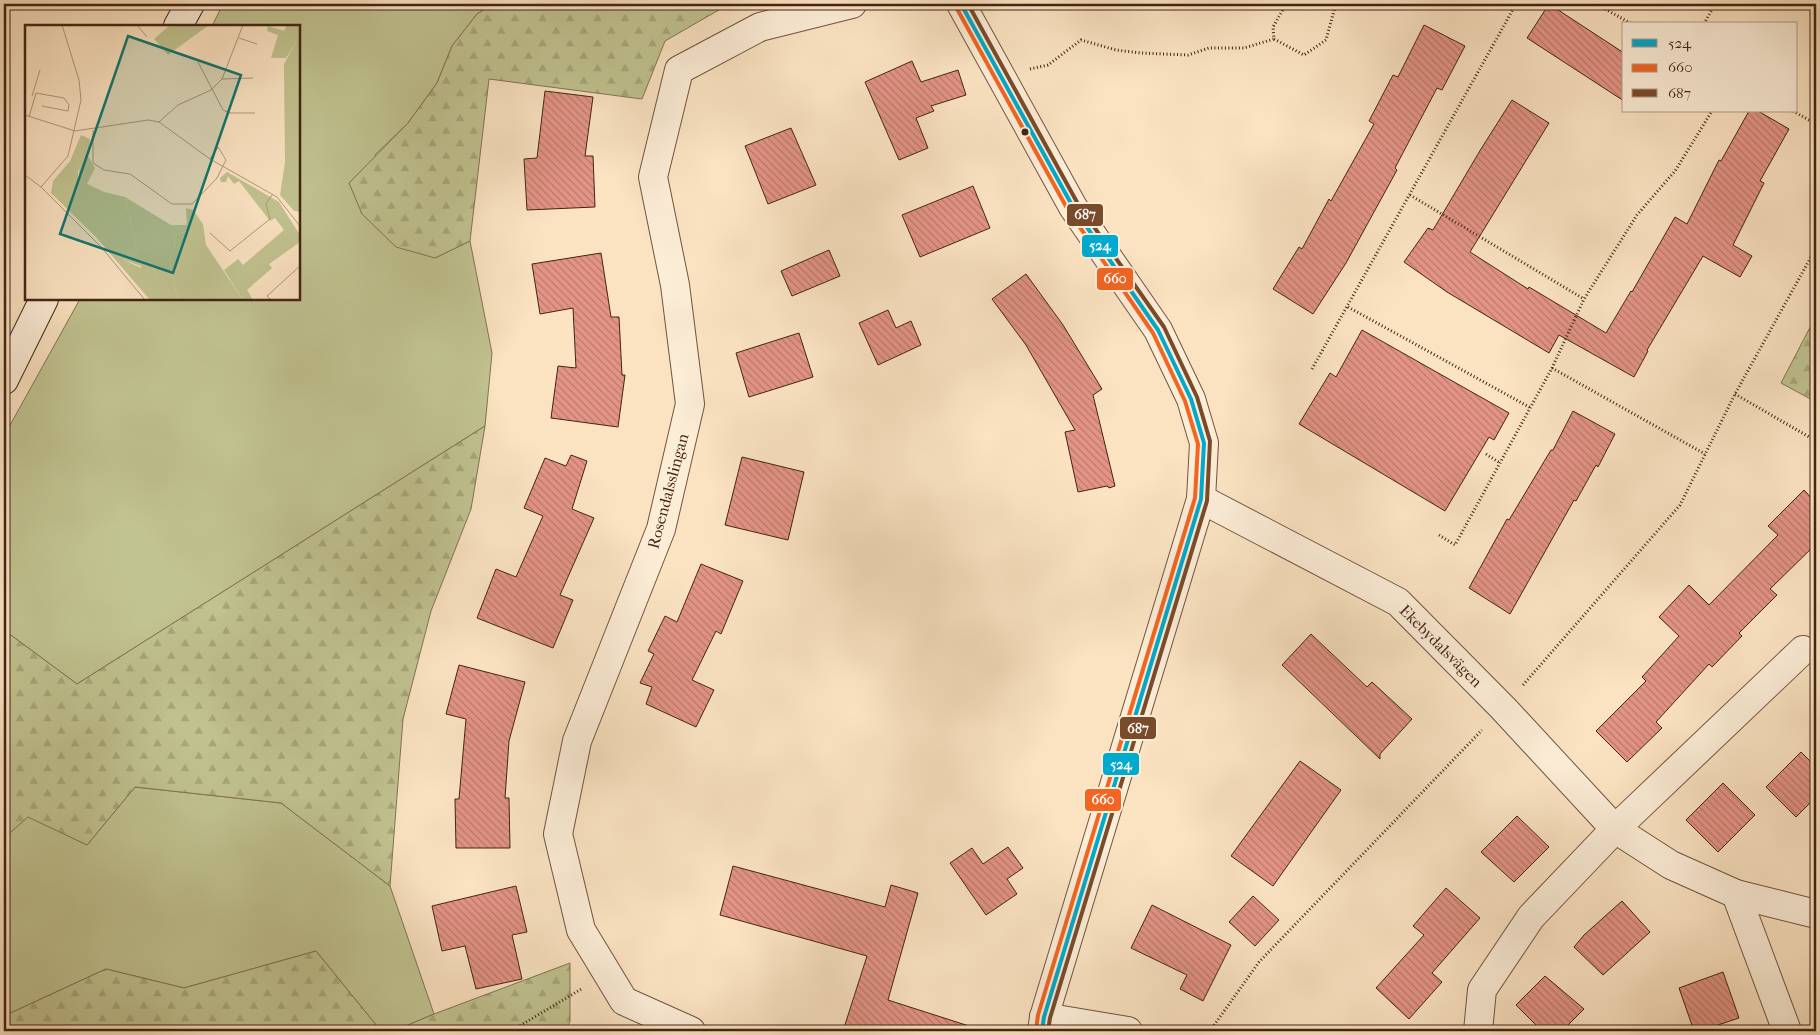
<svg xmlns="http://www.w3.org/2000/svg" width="1820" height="1035" font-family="'IM FELL French Canon',serif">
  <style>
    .grass { fill: #c1c391; stroke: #827452 }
    .forest { fill: url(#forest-firs); stroke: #827452 }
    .building { fill: url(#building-back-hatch); stroke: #432413 }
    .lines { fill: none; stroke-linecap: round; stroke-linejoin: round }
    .street-casing { stroke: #71543f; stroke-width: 30 }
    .secondary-casing { stroke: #432413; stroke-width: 30 }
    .path { stroke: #432413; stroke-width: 3; stroke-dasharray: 1 2.5; stroke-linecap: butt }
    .street { stroke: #fcedd7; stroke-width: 28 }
    .secondary { stroke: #fcedd7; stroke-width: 28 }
    .bus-1-casing { stroke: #fcedd7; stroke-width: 8 }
    .bus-2-casing { stroke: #fcedd7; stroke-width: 8 }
    .bus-3-casing { stroke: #fcedd7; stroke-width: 8 }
    .bus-1 { stroke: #00a9ce; stroke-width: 4 }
    .bus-2 { stroke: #f26522; stroke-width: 4 }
    .bus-3 { stroke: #7a4b2a; stroke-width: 4 }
    .bus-dot { fill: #432413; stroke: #fcedd7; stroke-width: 2 }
    .labels { text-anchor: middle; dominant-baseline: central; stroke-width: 4; stroke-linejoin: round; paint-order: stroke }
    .street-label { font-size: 16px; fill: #432413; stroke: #fcedd7 }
    .inset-road { fill: none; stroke: #b1977c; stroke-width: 1 }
    .view { fill: #0f766e; fill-opacity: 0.15; stroke: #0f766e; stroke-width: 2.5 }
    .inset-edge { fill: none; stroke: #432413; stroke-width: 2.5 }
    .line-badge { stroke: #fcedd7; stroke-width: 2 }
    .badge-label { font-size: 14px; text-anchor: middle; font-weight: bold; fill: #fff }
  </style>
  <defs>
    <pattern id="forest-firs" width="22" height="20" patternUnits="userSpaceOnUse" patternTransform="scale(1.25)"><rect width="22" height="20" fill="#c1c391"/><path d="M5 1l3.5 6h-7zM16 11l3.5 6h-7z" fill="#a7a77c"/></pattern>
    <pattern id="building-back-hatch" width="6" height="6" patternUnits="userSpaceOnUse" patternTransform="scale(1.25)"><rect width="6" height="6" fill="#e49486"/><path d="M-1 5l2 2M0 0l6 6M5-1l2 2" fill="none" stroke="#ba796c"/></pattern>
  </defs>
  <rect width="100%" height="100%" fill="#fbe3c2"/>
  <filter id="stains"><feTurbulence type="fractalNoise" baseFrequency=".004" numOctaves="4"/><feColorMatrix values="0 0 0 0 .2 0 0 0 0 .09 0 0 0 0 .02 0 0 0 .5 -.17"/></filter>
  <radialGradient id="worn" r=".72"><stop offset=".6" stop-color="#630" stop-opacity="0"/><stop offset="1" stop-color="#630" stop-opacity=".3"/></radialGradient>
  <!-- grass -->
  <g class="grass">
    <polygon points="223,4 493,4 477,14 452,46 437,83 408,123 375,155 435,258 470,241 492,353 485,426 77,684 4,630 4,436 80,299 299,299 299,26 212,26"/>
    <polygon points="135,787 281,803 390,886 434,1014 394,1031 381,1031 316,951 184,988 106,969 4,1016 4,838 28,816 87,845"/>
  </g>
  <!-- forest -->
  <g class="forest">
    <polygon points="493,4 739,4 724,7 665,41 642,99 489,79 470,241 435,258 396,247 362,214 349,183 408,123 437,83 452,46 477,14"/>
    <polygon points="1816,316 1816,402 1781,383"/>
    <polygon points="485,426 471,509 431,611 403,719 390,886 281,803 135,787 87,845 28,817 4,838 4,630 77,684"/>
    <polygon points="316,951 381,1031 4,1031 4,1016 106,969 184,988"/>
    <polygon points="570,963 570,1022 564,1031 394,1031 434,1014"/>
  </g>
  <!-- building -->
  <g class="building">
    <polygon points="1549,4 1624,53 1624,101 1527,38"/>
    <polygon points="1424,25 1465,46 1442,90 1437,88 1395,168 1397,170 1346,263 1313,314 1273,289 1299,247 1302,249 1329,199 1331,201 1374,124 1369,121 1393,75 1398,77"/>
    <polygon points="912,61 921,82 958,70 966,95 931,106 934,111 916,118 928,148 899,160 865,82"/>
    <polygon points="545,91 593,97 585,156 593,156 595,207 527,210 524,159 537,158"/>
    <polygon points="1512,100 1549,123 1470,252 1528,289 1529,287 1606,333 1631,291 1632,292 1675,217 1687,224 1719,160 1721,161 1749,111 1758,111 1789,129 1760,181 1764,183 1733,245 1752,256 1740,277 1703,256 1647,350 1648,351 1634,377 1559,335 1549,353 1447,292 1404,262 1428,228 1433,230 1481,149"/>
    <polygon points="791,128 816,185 768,204 745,146"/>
    <polygon points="973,186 990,228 920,257 902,215"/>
    <polygon points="829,250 840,276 792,296 781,271"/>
    <polygon points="601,253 611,317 619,317 622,375 625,375 618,427 551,418 558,366 576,368 573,308 540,314 532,264"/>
    <polygon points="1026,274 1063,325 1102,389 1093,395 1115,486 1109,488 1107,486 1078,492 1065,432 1075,430 1026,345 992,299"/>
    <polygon points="888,310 896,328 911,321 921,345 878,365 859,323"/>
    <polygon points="1362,330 1509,413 1494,440 1489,437 1445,511 1299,424 1330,373 1336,377"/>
    <polygon points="799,333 813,377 749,397 736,353"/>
    <polygon points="1573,411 1615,434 1598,467 1596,465 1576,501 1574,500 1510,614 1469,588 1507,519 1509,520 1551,450 1553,450"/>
    <polygon points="571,455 587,461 572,509 594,518 560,595 573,600 553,648 477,618 496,569 516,577 543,516 524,508 545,458 566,466"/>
    <polygon points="742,457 804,472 788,540 725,525"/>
    <polygon points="1804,490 1816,503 1816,544 1770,589 1777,595 1739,633 1742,636 1712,667 1709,664 1656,722 1662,728 1627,762 1596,731 1646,681 1642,677 1679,636 1659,617 1689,585 1709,605 1778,535 1768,526"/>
    <polygon points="701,564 743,581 721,634 716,631 692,680 714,690 696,727 646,704 652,687 640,683 654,654 648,651 665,616 677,622"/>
    <polygon points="1311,634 1367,687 1372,682 1412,719 1380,754 1380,759 1282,665"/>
    <polygon points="459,665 525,682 509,741 505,798 509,798 510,848 456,848 455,799 459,799 466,719 446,714"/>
    <polygon points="1801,752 1816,767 1816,797 1796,817 1766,787"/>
    <polygon points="1300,761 1341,790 1273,886 1231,856"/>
    <polygon points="1723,783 1755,815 1718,852 1686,820"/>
    <polygon points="1517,816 1549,847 1514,882 1481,852"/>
    <polygon points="1008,847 1023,868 1007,879 1017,894 986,915 950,863 972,848 983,864"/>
    <polygon points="733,866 885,907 891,885 918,893 888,1000 969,1026 968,1031 843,1031 867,956 720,915"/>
    <polygon points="516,886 527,932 512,935 522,979 476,989 465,946 442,951 432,906"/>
    <polygon points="1446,888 1480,918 1432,973 1442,982 1409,1019 1376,988 1424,935 1413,926"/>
    <polygon points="1253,896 1279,920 1255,946 1229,922"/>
    <polygon points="1622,901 1650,932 1603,975 1574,947 1584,935"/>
    <polygon points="1152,905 1231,945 1203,1001 1180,989 1187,975 1131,948"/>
    <polygon points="1723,972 1739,1018 1700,1031 1694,1031 1679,988"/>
    <polygon points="1545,976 1584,1009 1562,1031 1542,1031 1516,1005"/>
  </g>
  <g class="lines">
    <!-- street casing -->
    <g class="street-casing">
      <g id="street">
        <polyline points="961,4 1073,207 1158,330 1191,399 1204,443 1201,499 1044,1017 1042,1031"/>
        <polyline points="1201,499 1398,602 1503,708 1615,829 1671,865 1736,894 1816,914"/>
        <polyline points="1736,894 1787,1031"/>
        <polyline points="1044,1017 1128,1031"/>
        <polyline points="691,1031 624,1001 581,930 558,834 577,741 661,529 690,404 675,285 653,177 679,70 760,27 852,4"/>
        <polyline points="1478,1031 1482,990 1531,917 1615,829 1803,650"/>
      </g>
    </g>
    <!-- secondary casing -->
    <g class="secondary-casing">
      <g id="secondary">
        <polyline points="178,26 190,4"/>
        <polyline points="4,380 44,299"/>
      </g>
    </g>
    <!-- path -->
    <g class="path">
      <polyline points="1286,4 1273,27 1274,39 1304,55 1326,40 1335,7 1333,4"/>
      <polyline points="1596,4 1632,24"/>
      <polyline points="1704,24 1715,4"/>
      <polyline points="1030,69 1048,65 1081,40 1116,50 1141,53 1188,55 1209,48 1244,48 1274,39"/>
      <polyline points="1793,111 1816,124"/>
      <polyline points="1410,195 1584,299"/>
      <polyline points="1348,307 1531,408"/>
      <polyline points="1552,368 1705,454"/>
      <polyline points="1312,369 1516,4"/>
      <polyline points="1735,394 1816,441"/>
      <polyline points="1486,454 1500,463"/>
      <polyline points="1439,535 1455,545 1552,368 1584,299 1637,215 1675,171 1712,111"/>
      <polyline points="1523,685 1680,505 1735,394 1816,248"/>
      <polyline points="511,1031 583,988"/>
      <polyline points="1210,1031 1259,962 1482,730"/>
    </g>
    <!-- street -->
    <use href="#street" class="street"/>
    <!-- secondary -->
    <use href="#secondary" class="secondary"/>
    <!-- bus-1 casing -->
    <g class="bus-1-casing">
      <polyline id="bus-1" points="961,4 1073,207 1158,330 1191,399 1204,443 1201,499 1044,1017 1042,1031"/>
    </g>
    <!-- bus-2 casing -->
    <g class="bus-2-casing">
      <polyline id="bus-2" points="956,7 1068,210 1153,333 1185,401 1198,444 1195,498 1038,1015 1036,1030"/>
    </g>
    <!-- bus-3 casing -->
    <g class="bus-3-casing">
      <polyline id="bus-3" points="968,4 1078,204 1164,327 1197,397 1210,441 1207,501 1050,1018 1048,1031"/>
    </g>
    <!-- bus-1 -->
    <use href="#bus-1" class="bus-1"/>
    <!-- bus-2 -->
    <use href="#bus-2" class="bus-2"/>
    <!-- bus-3 -->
    <use href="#bus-3" class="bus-3"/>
  </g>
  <!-- markers -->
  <circle class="bus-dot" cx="1025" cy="132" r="4.5"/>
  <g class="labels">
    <!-- street labels -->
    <g class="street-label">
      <text transform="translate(668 491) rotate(-75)">Rosendalsslingan</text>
      <text transform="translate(1441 646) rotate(45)">Ekebydalsvägen</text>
    </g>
  </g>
  <!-- overview -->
  <g transform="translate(25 25)">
    <rect width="275" height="275" fill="#fbe3c2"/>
    <path d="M 262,0 L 275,0 L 275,11 L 261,33 L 246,33 L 253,10 L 242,6 L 243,1 L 259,6 ZM 56,110 L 53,153 L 68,178 L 79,171 L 79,167 L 100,172 L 112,226 L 99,235 L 131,250 L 125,236 L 126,224 L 133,208 L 146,200 L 162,200 L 162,206 L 150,210 L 149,226 L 144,234 L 153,275 L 125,275 L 71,212 L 26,168 L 28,156 L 45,136 Z" fill="#c1c391"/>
    <path d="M 145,0 L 184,0 L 143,30 L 129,14 ZM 275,10 L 275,187 L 269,186 L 255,170 L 260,137 L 259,39 ZM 56,110 L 65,114 L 63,131 L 70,143 L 62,159 L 79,167 L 80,171 L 72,178 L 68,178 L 55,158 L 53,128 ZM 100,172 L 146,200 L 133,209 L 126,224 L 130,231 L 125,237 L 131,250 L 132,275 L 116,255 L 116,241 L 99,235 L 112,226 ZM 161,183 L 168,185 L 178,199 L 181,220 L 218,275 L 153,275 L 144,234 L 149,226 L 150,210 L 162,206 Z" fill="#c1c391"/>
    <path d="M 202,147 L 254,177 L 275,210 L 275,217 L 244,239 L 247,243 L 222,265 L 228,275 L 218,275 L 199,245 L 213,234 L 218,240 L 259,205 L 250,193 L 245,196 L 214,156 L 209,159 L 203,151 L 201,157 L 196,157 L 195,153 Z" fill="#c1c391"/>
    <path class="inset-road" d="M 112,0 L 122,12M 214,13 L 232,19M 173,37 L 198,85 L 205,88 L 230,88M 197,54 L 228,53M 7,71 L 15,45M 0,90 L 50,106 L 123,95 L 134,97 L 185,134 L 252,172 L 275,201M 4,92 L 11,68 L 39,73 L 44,80 L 43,86 L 17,81M 134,97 L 153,80 L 186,65 L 197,54 L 218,0M 68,105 L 68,138 L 79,145 L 105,149 L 147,179 L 167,179 L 192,153 L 201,135 L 193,122 L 185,134M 0,150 L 16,162 L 77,223 L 120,275M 16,162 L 43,131 L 56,75 L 54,55 L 37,0M 185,208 L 205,226 L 245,194 L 241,179 L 247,170M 246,275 L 242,271 L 275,241"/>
    <path class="view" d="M 103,11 L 216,50 L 148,248 L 35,209 Z"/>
    <rect width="275" height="275" class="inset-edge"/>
  </g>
  <g class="line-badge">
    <rect x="1066" y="203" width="38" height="24" rx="5" fill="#7a4b2a"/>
    <rect x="1081" y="234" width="38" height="24" rx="5" fill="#00a9ce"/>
    <rect x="1096" y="267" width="38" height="24" rx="5" fill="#f26522"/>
    <rect x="1119" y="716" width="38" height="24" rx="5" fill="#7a4b2a"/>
    <rect x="1102" y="752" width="38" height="24" rx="5" fill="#00a9ce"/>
    <rect x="1084" y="788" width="38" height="24" rx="5" fill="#f26522"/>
  </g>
  <g class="badge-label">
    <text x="1085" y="219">687</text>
    <text x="1100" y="250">524</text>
    <text x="1115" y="283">660</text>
    <text x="1138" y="733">687</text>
    <text x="1121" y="769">524</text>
    <text x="1103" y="804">660</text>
  </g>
  <!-- margin -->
  <rect width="1820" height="1035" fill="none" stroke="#fbe3c2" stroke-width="20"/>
  <rect x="5" y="5" width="1810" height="1025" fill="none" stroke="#432413" stroke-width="2.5"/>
  <rect x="10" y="10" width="1800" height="1015" fill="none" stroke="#432413"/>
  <!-- legend -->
  <rect x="1622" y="22" width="175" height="90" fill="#fcedd7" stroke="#b29d89"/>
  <rect x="1632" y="39" width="25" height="8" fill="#00a9ce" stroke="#b29d89"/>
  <text x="1668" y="48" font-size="15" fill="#432413">524</text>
  <rect x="1632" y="64" width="25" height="8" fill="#f26522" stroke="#b29d89"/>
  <text x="1668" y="72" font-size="15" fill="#432413">660</text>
  <rect x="1632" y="89" width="25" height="8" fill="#7a4b2a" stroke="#b29d89"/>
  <text x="1668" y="98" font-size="15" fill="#432413">687</text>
  <rect width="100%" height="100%" filter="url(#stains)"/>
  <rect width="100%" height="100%" fill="url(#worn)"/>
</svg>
